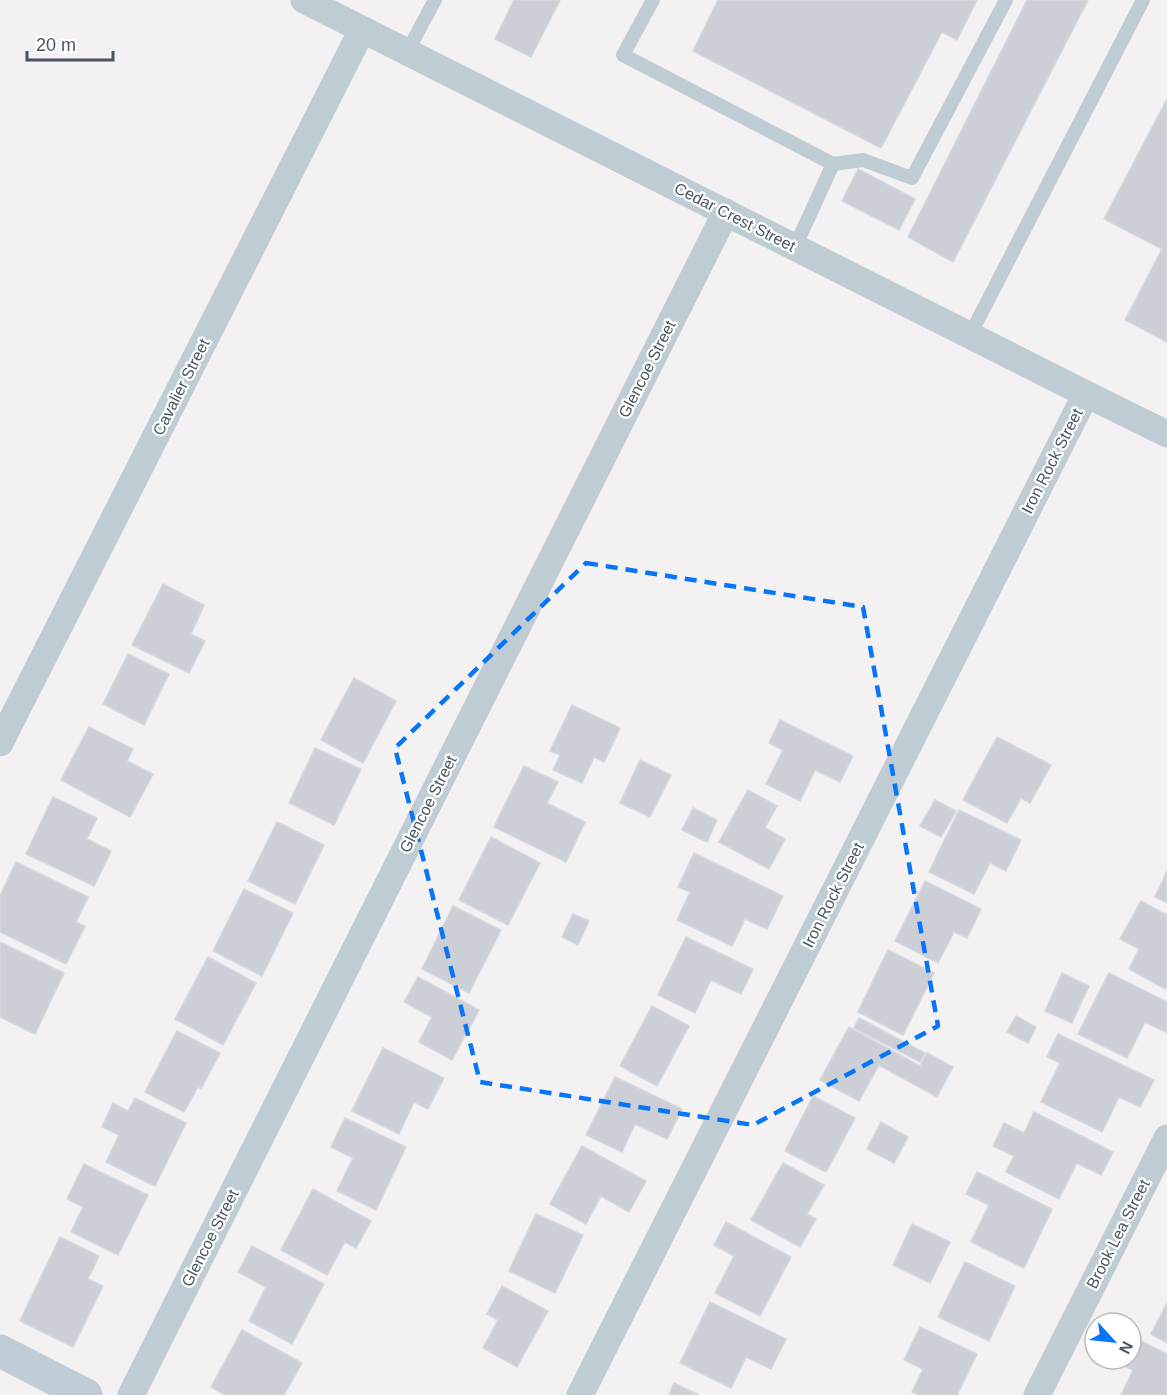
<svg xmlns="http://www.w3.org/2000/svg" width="1167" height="1395" font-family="Arial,sans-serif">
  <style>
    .building { fill: #ccd0d6; stroke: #d4d7dd; stroke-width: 1.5 }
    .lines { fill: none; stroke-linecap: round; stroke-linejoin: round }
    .service { stroke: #c0ccd4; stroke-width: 14 }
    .minor { stroke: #c0ccd4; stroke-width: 27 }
    .secondary { stroke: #c0cdd9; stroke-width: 33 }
    .marked { fill: none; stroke: #0775f7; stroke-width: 4.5; stroke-dasharray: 12 8; stroke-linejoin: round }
    .labels { text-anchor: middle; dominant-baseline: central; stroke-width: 4.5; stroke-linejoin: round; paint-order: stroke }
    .street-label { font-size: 16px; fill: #475561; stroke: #fff }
  </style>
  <rect width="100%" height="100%" fill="#f3f1f1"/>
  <!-- building -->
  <g class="building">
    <polygon points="514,0 560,0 531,57 495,39"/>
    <polygon points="718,0 977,0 957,40 942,32 881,148 693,51"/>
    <polygon points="1027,0 1088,0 953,262 908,237"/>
    <polygon points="1167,99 1167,342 1125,320 1162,249 1104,219"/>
    <polygon points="858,169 915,199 899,230 842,201"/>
    <polygon points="163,584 204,605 191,634 205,641 189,673 132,645"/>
    <polygon points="128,654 169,674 144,725 103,704"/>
    <polygon points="354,678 396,701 363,763 321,740"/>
    <polygon points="572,705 620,728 604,762 594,757 582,783 553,770 560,755 550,751"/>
    <polygon points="780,720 853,756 840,782 815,770 800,801 766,784 783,750 769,743"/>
    <polygon points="89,727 133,749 127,761 153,774 130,817 61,780"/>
    <polygon points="997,737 1051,765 1030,803 1021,798 1007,823 963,800"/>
    <polygon points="315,748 361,769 334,825 289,803"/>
    <polygon points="640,760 671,775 650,817 620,803"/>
    <polygon points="524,766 558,782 547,803 585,822 566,862 494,827"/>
    <polygon points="748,790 777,806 765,828 785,839 769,869 719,842"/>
    <polygon points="53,797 97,818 87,839 111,851 94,886 26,854"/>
    <polygon points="935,800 956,811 941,837 920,826"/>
    <polygon points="693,808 717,820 707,842 682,830"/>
    <polygon points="959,810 1021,840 1006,871 990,863 974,894 929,872"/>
    <polygon points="277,822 324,845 295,904 248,881"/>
    <polygon points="491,837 540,863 508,925 459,900"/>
    <polygon points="694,853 783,896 767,929 745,919 732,946 677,920 690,892 678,887"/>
    <polygon points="16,862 88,897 76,922 85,926 66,964 0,932 0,896"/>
    <polygon points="1167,871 1167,903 1155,897"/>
    <polygon points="925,881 981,909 967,938 954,932 938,963 895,941"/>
    <polygon points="244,889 293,913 262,976 213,951"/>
    <polygon points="1141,901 1167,915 1167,985 1165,989 1129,969 1139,949 1120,939"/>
    <polygon points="453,906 501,930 469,993 422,969"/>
    <polygon points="573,914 589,921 578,945 562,937"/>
    <polygon points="686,937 753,969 741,994 711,980 695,1013 658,995"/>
    <polygon points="0,942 64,973 35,1034 0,1017"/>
    <polygon points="888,950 934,973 903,1035 858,1012"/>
    <polygon points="208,957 256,983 223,1045 175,1019"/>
    <polygon points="1062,973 1089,986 1072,1023 1045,1011"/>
    <polygon points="1109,973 1167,1002 1167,1033 1145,1022 1127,1058 1078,1034"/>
    <polygon points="418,977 479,1010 452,1060 419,1042 432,1017 404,1002"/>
    <polygon points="652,1006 689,1026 657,1086 620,1066"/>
    <polygon points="1016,1016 1036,1027 1028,1043 1007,1032"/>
    <polygon points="859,1018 925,1053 920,1062 854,1028"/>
    <polygon points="849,1027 920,1066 927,1053 953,1067 937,1097 879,1065 859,1101 820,1080"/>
    <polygon points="177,1031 220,1053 201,1089 198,1087 184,1112 145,1092"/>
    <polygon points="1058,1034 1154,1080 1140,1107 1119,1097 1102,1132 1041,1102 1060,1063 1047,1057"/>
    <polygon points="383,1048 444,1078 428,1109 414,1102 399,1134 352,1111"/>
    <polygon points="615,1077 682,1109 667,1139 635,1124 622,1152 586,1135"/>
    <polygon points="813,1096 855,1118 826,1172 785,1151"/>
    <polygon points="135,1098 186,1123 155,1186 106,1162 119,1135 102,1127 113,1103 128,1111"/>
    <polygon points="1034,1112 1113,1152 1101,1175 1077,1163 1059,1199 1006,1172 1014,1156 993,1146 1004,1123 1024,1133"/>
    <polygon points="345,1118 406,1147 376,1210 337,1191 353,1158 331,1147"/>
    <polygon points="881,1122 908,1137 894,1163 867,1149"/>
    <polygon points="582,1146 646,1181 629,1212 601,1196 586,1224 550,1204"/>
    <polygon points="783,1163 824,1185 807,1214 816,1219 800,1247 751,1220"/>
    <polygon points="84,1164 148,1195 118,1255 71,1232 83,1207 67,1199"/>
    <polygon points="977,1172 1052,1209 1024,1268 971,1242 989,1205 966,1194"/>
    <polygon points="313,1189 371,1221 356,1248 345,1242 327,1275 281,1250"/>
    <polygon points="536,1214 583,1235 555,1293 509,1271"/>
    <polygon points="726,1222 791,1257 760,1316 715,1293 734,1256 714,1245"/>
    <polygon points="912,1224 950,1242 930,1283 893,1265"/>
    <polygon points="60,1237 99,1256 88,1279 103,1286 73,1347 20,1321"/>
    <polygon points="252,1246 324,1284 292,1344 249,1321 266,1287 238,1272"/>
    <polygon points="965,1262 1015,1286 989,1341 938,1317"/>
    <polygon points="502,1286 548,1311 517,1367 483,1348 498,1320 487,1314"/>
    <polygon points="710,1302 786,1339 771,1369 746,1357 731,1388 680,1363"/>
    <polygon points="1167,1303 1167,1343 1151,1334"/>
    <polygon points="920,1327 977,1354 957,1395 920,1395 912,1392 923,1369 904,1360"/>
    <polygon points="242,1330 302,1363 284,1395 225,1395 211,1387"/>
    <polygon points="1131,1336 1167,1354 1167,1395 1121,1395 1133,1370 1109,1359 1131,1359"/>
    <polygon points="674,1383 699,1395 669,1395"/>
  </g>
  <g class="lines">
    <!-- service -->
    <g class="service">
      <polyline points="653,0 623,55 833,164 863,160 912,178 1006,0"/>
      <polyline points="407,52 435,0"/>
      <polyline points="795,247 833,164"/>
      <polyline points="970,335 1143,0"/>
    </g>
    <!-- minor -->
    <g class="minor">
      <polyline points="304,0 1086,394 1167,434"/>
      <polyline points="0,743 362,30"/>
      <polyline points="131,1395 726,212"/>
      <polyline points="580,1395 1086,394"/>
      <polyline points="1037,1395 1167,1138"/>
    </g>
    <!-- secondary -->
    <polyline class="secondary" points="0,1351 86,1395"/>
  </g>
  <!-- marked area -->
  <path class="marked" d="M 586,563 L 863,607 L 938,1026 L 753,1125 L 480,1082 L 395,748 Z"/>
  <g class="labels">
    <!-- street labels -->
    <g class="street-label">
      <text transform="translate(735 217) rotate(27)">Cedar Crest Street</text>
      <text transform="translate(647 369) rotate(-63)">Glencoe Street</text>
      <text transform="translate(181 387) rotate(-63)">Cavalier Street</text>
      <text transform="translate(1052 461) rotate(-63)">Iron Rock Street</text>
      <text transform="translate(428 804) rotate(-63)">Glencoe Street</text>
      <text transform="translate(833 895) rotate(-63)">Iron Rock Street</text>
      <text transform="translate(1118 1234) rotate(-63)">Brook Lea Street</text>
      <text transform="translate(210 1238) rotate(-63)">Glencoe Street</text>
    </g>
  </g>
  <!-- north arrow -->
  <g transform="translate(1113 1341) rotate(117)"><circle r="28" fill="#ffffff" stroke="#b5bbc0" stroke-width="1.5"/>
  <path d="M0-4.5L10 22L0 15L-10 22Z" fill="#0775f7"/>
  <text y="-9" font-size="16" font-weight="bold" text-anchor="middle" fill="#475561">N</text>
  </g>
  <!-- scale -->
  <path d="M27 51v9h86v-9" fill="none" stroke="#475561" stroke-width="3"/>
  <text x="36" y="51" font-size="18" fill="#475561" stroke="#ffffff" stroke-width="4.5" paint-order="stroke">20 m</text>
</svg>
